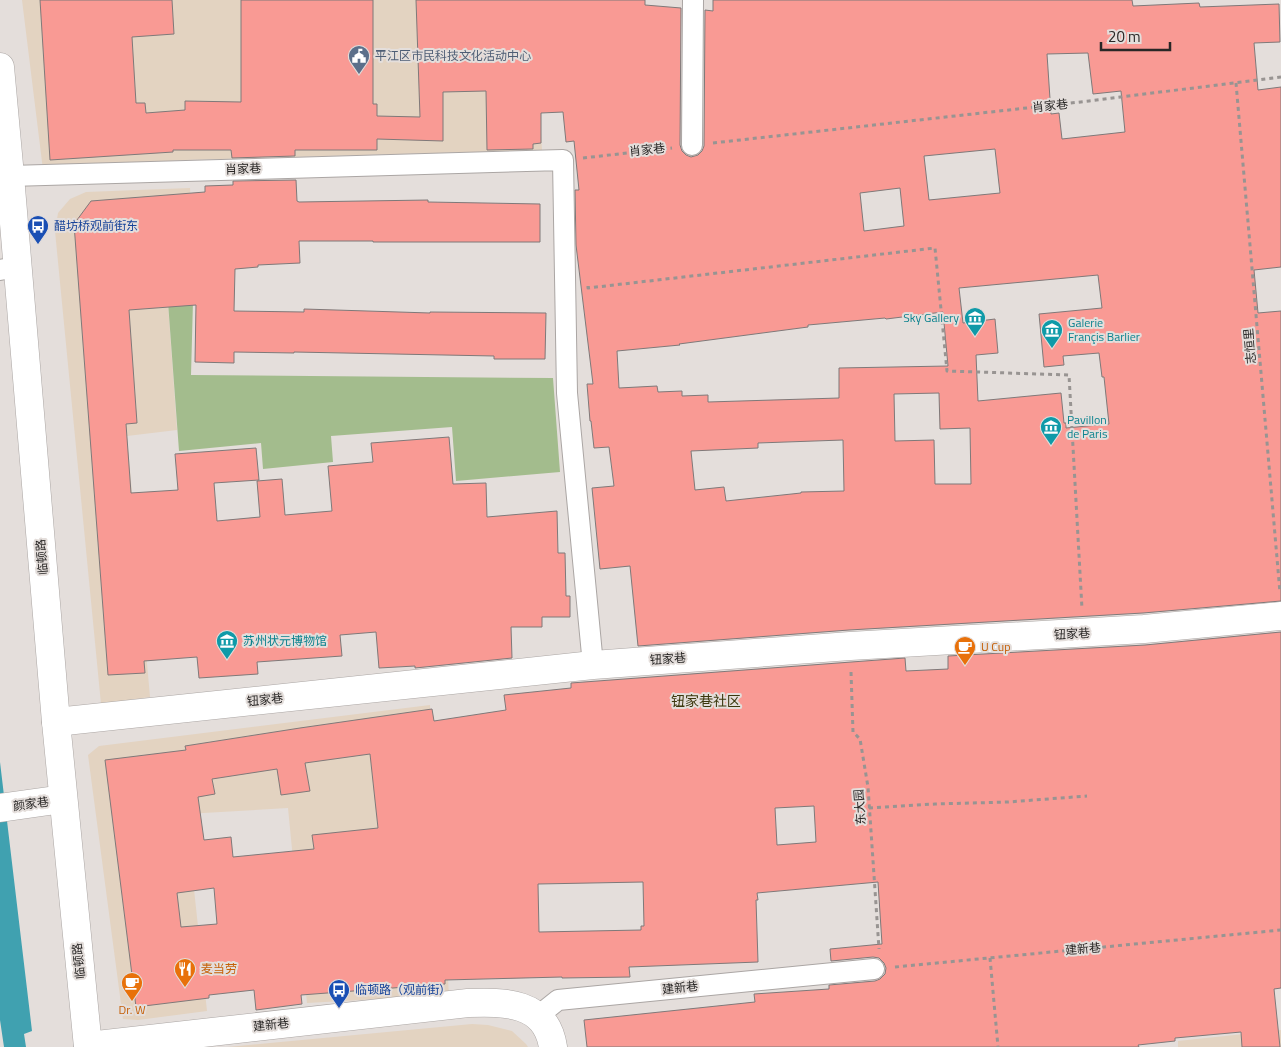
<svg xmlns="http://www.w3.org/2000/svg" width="1281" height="1047" font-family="'Titillium Web','Noto Sans SC',sans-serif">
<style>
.commercial{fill:#e3d3c1}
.green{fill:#a3bc8d}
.water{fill:#40a1b0}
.building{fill:#f99a94;stroke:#7f7979;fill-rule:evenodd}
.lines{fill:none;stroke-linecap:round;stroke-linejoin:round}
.street-casing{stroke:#aba6a4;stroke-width:22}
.secondary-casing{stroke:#aba6a4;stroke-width:29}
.path{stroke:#989492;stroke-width:3;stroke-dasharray:4 4;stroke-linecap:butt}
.street{stroke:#fff;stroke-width:20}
.secondary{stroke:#fff;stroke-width:28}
.labels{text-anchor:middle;stroke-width:4;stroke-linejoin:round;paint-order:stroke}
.service-label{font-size:12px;fill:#4e5e75;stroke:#e4dedb;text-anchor:start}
.street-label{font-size:12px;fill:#292726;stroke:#e4dedb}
.transit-label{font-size:12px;fill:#164399;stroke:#e4dedb;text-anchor:start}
.culture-label{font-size:12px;fill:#0d838f;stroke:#e4dedb;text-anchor:start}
.food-label{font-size:12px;fill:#c56008;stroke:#e4dedb;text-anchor:start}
.neighbourhood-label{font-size:14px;fill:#3b370d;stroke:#e4dedb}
</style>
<rect width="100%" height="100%" fill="#e4dedb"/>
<g class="commercial">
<polygon points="22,0 533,0 542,150 185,160 43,170"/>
<polygon points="190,188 194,276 168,303 177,430 127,436 150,697 101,704 55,231 58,213 70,199 86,192"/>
<polygon points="430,705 449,995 307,1003 288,808 186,814 207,1011 138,1020 123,1019 88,755 99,746"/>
<polygon points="472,1024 488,1025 512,1031 526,1044 528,1047 228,1047"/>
<polygon points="1281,1030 1281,1047 1178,1047 1178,1041"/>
</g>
<polygon class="green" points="193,301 191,375 553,378 560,472 456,481 452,427 331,436 333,462 263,469 261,443 179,451 168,302"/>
<polygon class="water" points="0,762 32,1031 24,1034 26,1047 4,1047 0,1020"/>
<g class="building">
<path d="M40 0H172L174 34 132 37 136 103H145L146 113 185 110V101L241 102V0H373V104H377V116L420 117 416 0H645V5L681 8 680 145 682 151 686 155 691 157 698 155 702 151 704 146 705 10 713 11V0H1132L1133 6 1199 3 1200 7 1279 4 1280 42 1254 43 1258 90 1281 87V267L1254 270 1258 313 1281 311V601L1143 613 849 630 638 646 630 566 600 569 592 488 614 486 609 447 594 448 591 421H590L587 384H593L576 245 575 190H579L574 141 566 142 563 112 541 113V143L533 144V149L487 150 486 91 443 92V141L377 139V150H295V156L232 158 231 150H173V152L50 160ZM1088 53 1093 94 1121 91 1125 132 1062 139 1059 113 1051 114 1047 54ZM995 149 1000 193 929 200 924 156ZM900 188 904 226 864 231 860 193ZM1098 275 1102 308 1039 314 1044 367 1064 365 1063 356 1099 353 1102 377H1104L1109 424 1066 428V423H1064L1061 393 978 401 976 355 998 353 995 319 963 323 959 288ZM943 312 948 366 839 368V398L708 402V395L682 396V391L658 392 657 386 619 388 617 351 680 345 679 344 808 327V325L885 318 886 319ZM939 393 940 429 970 428 971 484H935L934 440 895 441 894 394ZM843 440 844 491 801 492V493L726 501 724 487 695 490 691 451 758 448V443Z"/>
<polygon points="296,180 297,201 299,202 428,200 428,202 540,204 540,242 373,242 373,241 299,241 300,263 258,265 258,267 235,269 234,311 304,312 304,309 430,313 430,312 546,313 545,359 494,359 494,356 294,352 294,353 234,352 234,363 195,362 196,305 129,310 137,423 126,424 131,493 178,490 175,454 256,448 259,480 214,483 217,521 260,517 257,481 282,479 285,515 332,511 328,466 373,462 371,443 449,437 453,484 486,483 487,517 557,511 558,553 565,553 566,596 570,596 570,617 542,617 542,627 511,627 512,658 415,668 415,666 379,668 376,632 340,635 342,656 257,662 258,674 199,678 197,657 144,661 145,673 108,675 74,224 91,201 205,192 205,186 233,185 233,181"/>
<path d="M1281 632V988L1274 989 1280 1047H1242L1241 1032 1175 1038V1041L1138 1045 1139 1047H587L584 1020 755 1002 754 994 829 989V985L875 981 880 979 885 974 886 968 884 963 879 958 873 957 831 961 830 949 882 944 878 882 757 893 758 900H756L758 962 629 967 630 977 562 978V977L445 980V984L301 995 302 1004 256 1010 254 990 209 995V998L136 1007 105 760 186 750 185 746 300 728 432 709 434 721 506 710 504 695 571 688V683L905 658 906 671 948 669V656L1145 645ZM370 754 378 828 312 835 314 849 233 857 231 837 204 840 198 797 215 794 212 779 277 769 281 795 310 791 305 763ZM814 806 816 842 777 845 775 808ZM643 882 644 926H641V930L539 932 538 884ZM214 888 217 924 181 927 177 893Z"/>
</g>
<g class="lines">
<g class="street-casing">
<g id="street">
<polyline points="692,145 693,0"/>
<polyline points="10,176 563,160 567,393 593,665"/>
<polyline points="0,270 17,267"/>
<polyline points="538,1016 558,1000 874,969"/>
</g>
</g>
<g class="secondary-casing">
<g id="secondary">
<polyline points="0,67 10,176 56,722 88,1047"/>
<polyline points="56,722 593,665 850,646 1144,629 1281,616"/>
<polyline points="0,808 63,799"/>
<path d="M88 1046 468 1003C504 1002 546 1001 553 1047"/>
</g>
</g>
<g class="path">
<polyline points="1236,83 1280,593"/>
<polyline points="713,143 1089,101 1281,77"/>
<polyline points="583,158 672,148"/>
<polyline points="588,286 588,288 935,248 947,371 1069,375 1082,609"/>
<polyline points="851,672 853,732 860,739 868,787 879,949"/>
<polyline points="869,808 935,804 1008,802 1087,796"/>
<polyline points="990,958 998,1047"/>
<polyline points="895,967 1281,930"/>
</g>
<use href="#street" class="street"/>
<use href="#secondary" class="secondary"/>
</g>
<defs>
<g id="civic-pin" transform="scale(1.125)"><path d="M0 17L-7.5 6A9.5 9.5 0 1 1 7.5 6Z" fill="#5c6f8a" stroke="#e4dedb"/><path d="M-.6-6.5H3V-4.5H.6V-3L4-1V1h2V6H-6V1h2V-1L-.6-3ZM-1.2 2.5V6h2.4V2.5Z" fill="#fff"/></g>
<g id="bus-pin" transform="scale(1.125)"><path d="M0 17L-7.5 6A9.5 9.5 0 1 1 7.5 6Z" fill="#1a4fb4" stroke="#e4dedb"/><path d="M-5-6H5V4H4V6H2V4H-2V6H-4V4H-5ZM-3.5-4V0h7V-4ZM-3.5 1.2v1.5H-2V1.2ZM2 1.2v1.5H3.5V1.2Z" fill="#fff"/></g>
<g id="museum-pin" transform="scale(1.125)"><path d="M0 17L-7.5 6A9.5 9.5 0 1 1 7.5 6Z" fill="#0f9aa8" stroke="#e4dedb"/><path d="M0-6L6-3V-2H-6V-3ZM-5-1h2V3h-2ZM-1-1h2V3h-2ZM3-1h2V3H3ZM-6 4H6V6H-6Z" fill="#fff"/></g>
<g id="cafe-pin" transform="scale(1.125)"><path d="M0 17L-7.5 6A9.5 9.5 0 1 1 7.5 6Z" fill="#e8710a" stroke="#e4dedb"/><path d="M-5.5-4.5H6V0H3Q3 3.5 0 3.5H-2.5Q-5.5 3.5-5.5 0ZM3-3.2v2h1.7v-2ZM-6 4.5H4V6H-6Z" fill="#fff"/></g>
<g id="restaurant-pin" transform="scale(1.125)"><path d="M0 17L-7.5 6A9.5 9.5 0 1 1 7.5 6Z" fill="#e8710a" stroke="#e4dedb"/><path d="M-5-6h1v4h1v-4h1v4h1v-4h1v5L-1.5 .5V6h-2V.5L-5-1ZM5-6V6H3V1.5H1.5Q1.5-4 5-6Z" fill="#fff"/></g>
</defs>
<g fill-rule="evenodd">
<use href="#civic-pin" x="359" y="56"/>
<use href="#bus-pin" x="38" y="226"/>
<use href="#museum-pin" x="975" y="318"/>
<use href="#museum-pin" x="1052" y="330"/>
<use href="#museum-pin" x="1051" y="427"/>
<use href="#museum-pin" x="227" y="641"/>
<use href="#cafe-pin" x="965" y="647"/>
<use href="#restaurant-pin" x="185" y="969"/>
<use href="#cafe-pin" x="132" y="983"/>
<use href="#bus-pin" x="339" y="990"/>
</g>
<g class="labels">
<g class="service-label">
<text x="375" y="60">平江区市民科技文化活动中心</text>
</g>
<g class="street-label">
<text transform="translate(1050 106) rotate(-6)" y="4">肖家巷</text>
<text transform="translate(647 150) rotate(-6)" y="4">肖家巷</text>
<text transform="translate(243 169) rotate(-2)" y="4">肖家巷</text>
<text transform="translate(1250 346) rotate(-95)" y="4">志恒里</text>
<text transform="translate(42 557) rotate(-95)" y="4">临顿路</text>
<text transform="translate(1072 634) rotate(-3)" y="4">钮家巷</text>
<text transform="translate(668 659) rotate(-4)" y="4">钮家巷</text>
<text transform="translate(265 700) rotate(-6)" y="4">钮家巷</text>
<text transform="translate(31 804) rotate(-8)" y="4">颜家巷</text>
<text transform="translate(860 807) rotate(-94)" y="4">东大园</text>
<text transform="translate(1083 949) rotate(-5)" y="4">建新巷</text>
<text transform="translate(79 961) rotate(-96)" y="4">临顿路</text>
<text transform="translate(680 988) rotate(-6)" y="4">建新巷</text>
<text transform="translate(271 1025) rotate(-6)" y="4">建新巷</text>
</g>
<g class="transit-label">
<text x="54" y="230">醋坊桥观前街东</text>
<text x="355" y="994">临顿路（观前街）</text>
</g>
<g class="culture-label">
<text x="959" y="322" text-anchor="end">Sky Gallery</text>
<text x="1068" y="327">Galerie<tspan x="1068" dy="14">Françis Barlier</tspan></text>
<text x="1067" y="424">Pavillon<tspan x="1067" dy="14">de Paris</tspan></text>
<text x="243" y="645">苏州状元博物馆</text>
</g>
<g class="food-label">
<text x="981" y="651">U Cup</text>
<text x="201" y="973">麦当劳</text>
<text x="132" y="1014" text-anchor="middle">Dr. W</text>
</g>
<g class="neighbourhood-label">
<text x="706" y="706">钮家巷社区</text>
</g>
</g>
<path d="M1101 42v8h69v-8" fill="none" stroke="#292726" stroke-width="2.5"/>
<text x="1108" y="42" font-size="15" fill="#292726" stroke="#e4dedb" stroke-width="4" paint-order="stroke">20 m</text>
</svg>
